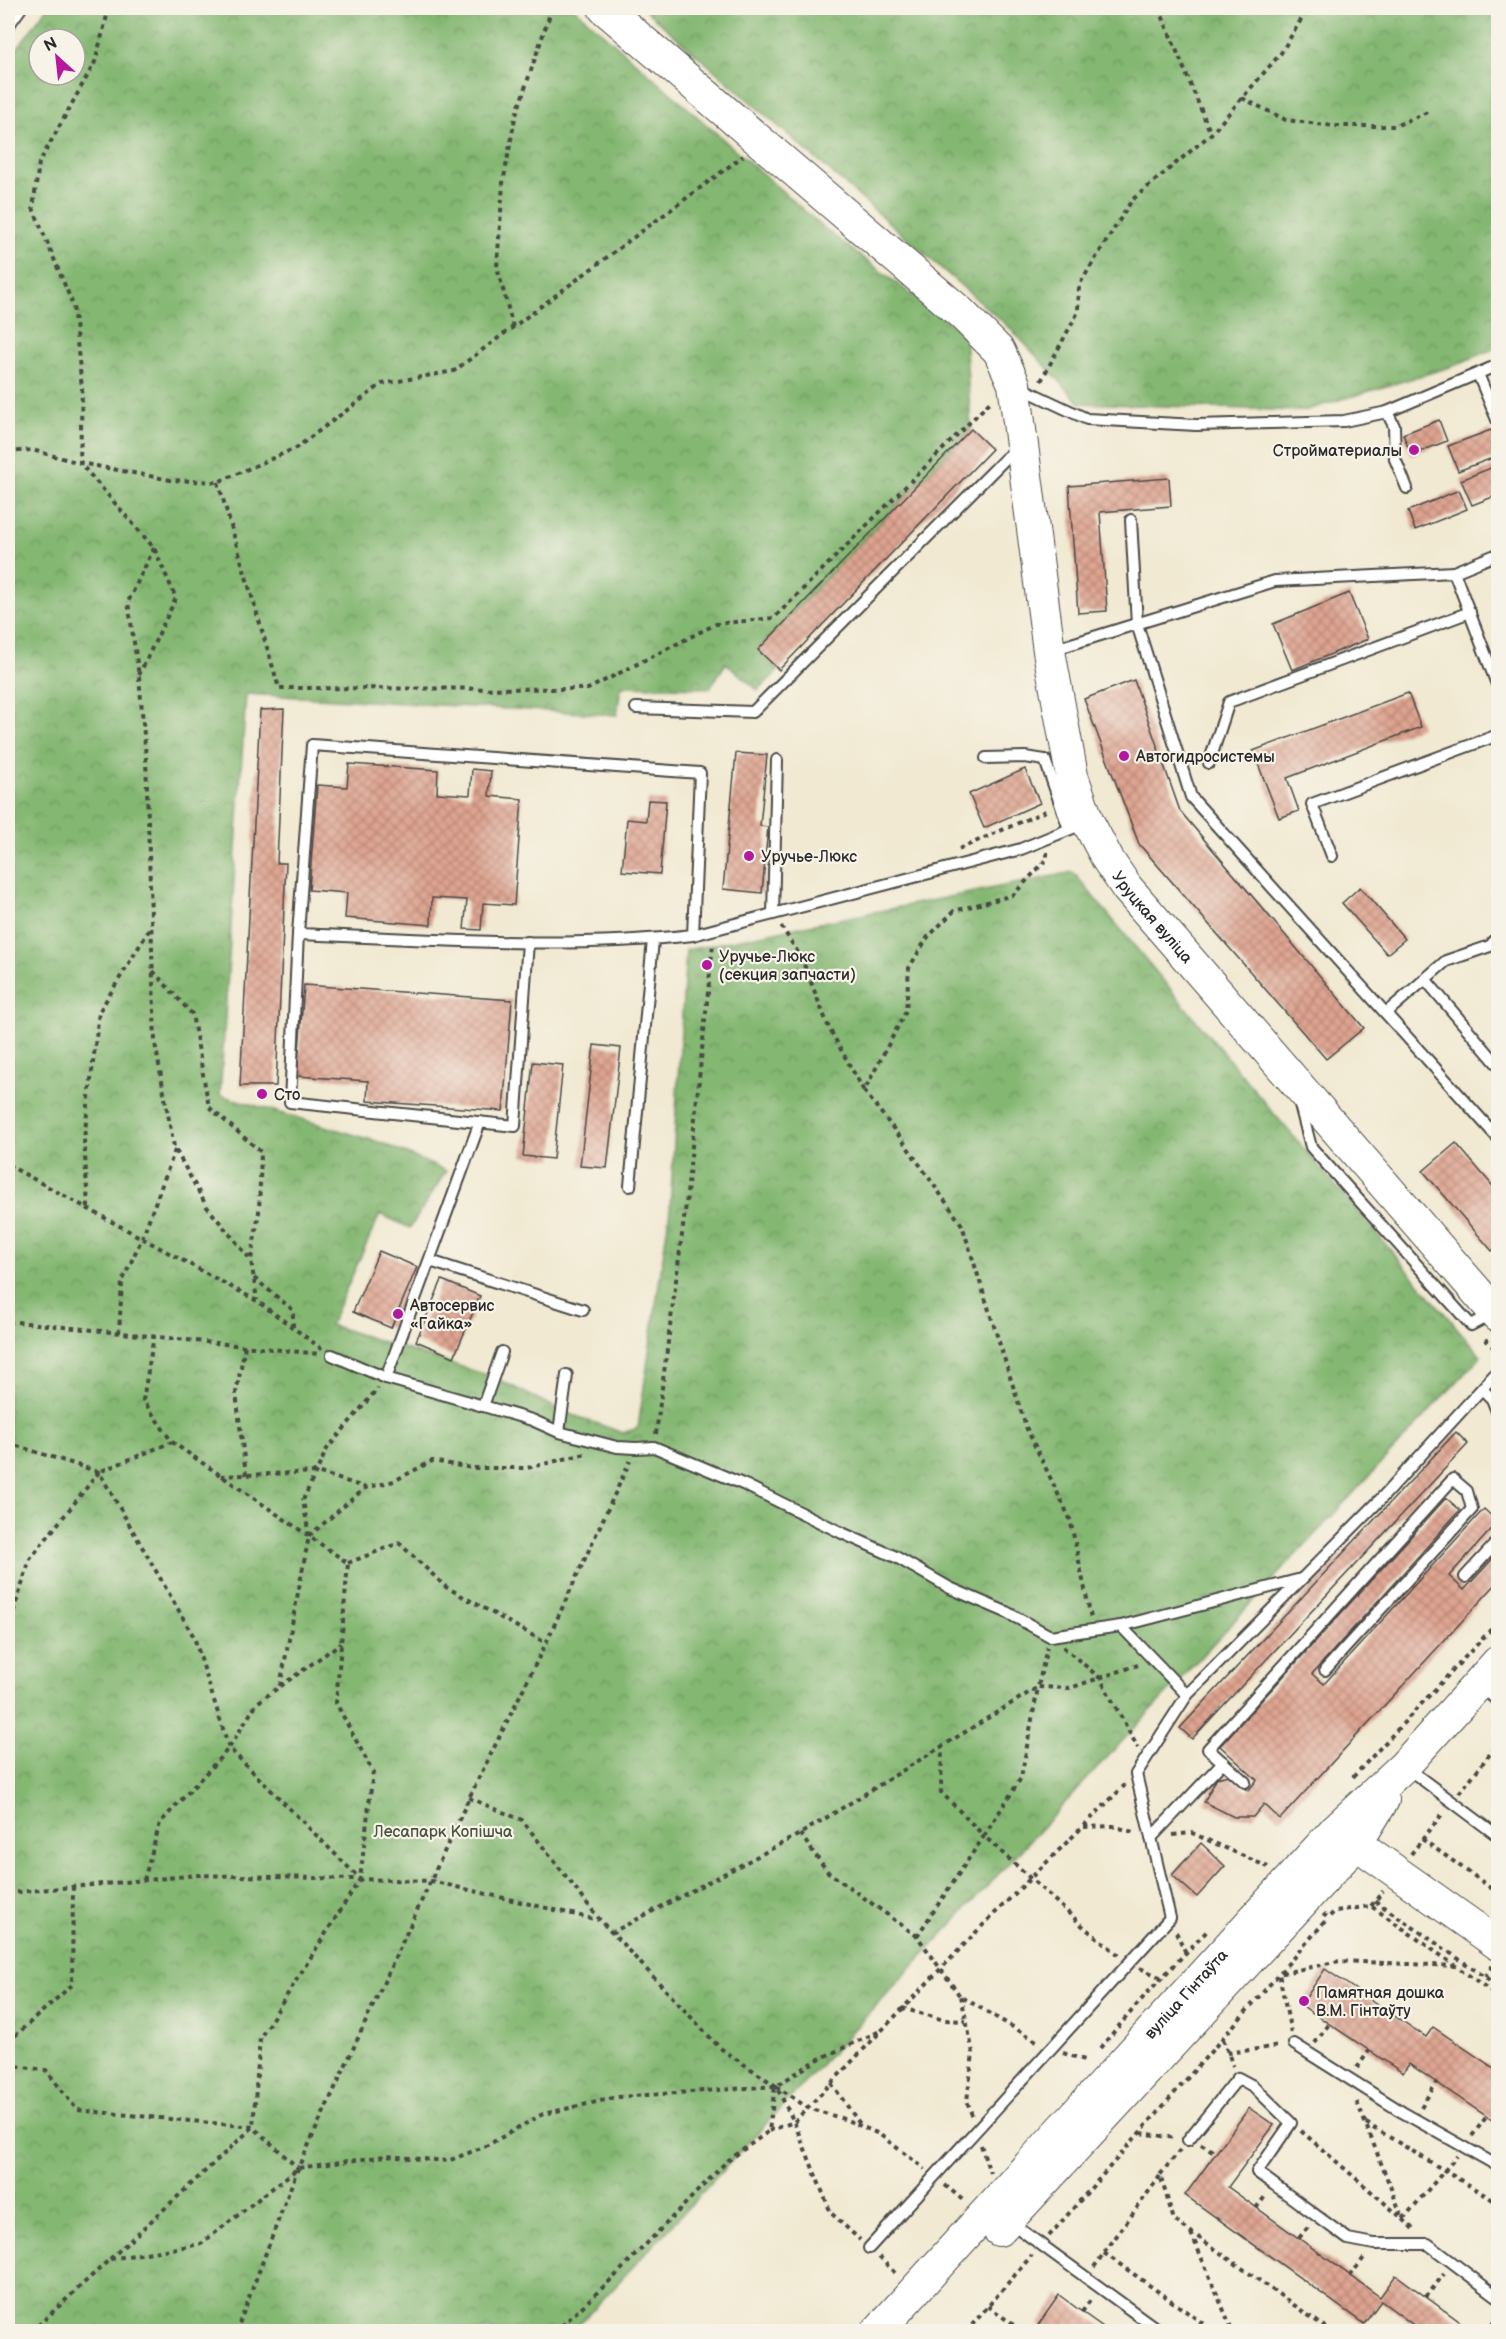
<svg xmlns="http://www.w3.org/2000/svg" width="1506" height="2339" font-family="'Balsamiq Sans',sans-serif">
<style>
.forest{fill:url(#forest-crowns);stroke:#58714e;stroke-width:1.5;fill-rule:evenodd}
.building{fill:url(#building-cross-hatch)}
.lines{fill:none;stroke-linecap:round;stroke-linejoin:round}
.lane-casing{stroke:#494844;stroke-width:14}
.secondary-casing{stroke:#494844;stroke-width:34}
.path{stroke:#494844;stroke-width:4;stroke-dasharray:4.5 4.5;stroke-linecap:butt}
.lane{stroke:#fff;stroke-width:10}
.secondary{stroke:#fff;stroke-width:32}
.poi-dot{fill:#b5179e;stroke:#f7f3e8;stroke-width:2}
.labels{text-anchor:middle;stroke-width:4.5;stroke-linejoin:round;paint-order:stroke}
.poi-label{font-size:16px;fill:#2b2b2b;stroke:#f7f3e8;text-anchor:start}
.street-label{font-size:16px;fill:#2b2b2b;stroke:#f7f3e8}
.park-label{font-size:16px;fill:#4a5642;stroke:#f7f3e8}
</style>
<defs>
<pattern id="forest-crowns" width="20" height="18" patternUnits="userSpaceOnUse" patternTransform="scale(1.5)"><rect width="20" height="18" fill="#84b772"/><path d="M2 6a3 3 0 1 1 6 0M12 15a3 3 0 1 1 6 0" fill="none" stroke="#6c955e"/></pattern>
<pattern id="building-cross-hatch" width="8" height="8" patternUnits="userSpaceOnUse" patternTransform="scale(1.5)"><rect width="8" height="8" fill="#dfa491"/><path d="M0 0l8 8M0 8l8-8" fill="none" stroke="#b58677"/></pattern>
</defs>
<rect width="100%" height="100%" fill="#f7f3e8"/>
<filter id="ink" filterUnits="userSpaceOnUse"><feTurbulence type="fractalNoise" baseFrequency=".0167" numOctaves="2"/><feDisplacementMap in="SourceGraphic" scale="12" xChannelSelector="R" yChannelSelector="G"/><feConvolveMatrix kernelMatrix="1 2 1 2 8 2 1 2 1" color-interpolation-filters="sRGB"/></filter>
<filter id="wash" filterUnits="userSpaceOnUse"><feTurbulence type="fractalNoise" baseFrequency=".008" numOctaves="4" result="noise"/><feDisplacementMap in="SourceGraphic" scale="24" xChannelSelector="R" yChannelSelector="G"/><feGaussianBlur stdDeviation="1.35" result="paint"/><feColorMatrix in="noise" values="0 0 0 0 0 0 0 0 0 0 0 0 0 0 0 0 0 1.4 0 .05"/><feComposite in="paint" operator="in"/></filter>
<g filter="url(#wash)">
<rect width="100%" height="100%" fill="#f1e9d2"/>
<g class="forest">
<path d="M47 8H574L825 229 965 335 971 429 758 649 779 670 758 690 726 663 710 688 621 686 617 715 246 694 220 1095 382 1143 446 1171 410 1228 380 1214 330 1325 493 1377 562 1411 623 1433 638 1428 670 1209 686 950 1073 872 1270 1109 1481 1356 573 2331 8 2332V61ZM39 39H75V75H39Z"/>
<polygon points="643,8 1498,8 1498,347 1450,367 1303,411 1080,403 1012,330"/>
</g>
<g id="blocks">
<g class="building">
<polygon points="1439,420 1447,441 1411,455 1403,434"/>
<polygon points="971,429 992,449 779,670 758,650"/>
<polygon points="1491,430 1498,448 1498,456 1458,471 1448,446"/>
<polygon points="1498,465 1498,495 1472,505 1461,480"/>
<polygon points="1169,478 1171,506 1100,512 1107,611 1078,613 1069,486"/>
<polygon points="1459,490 1467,509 1415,530 1408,511"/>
<polygon points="1349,593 1368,639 1292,670 1273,624"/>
<polygon points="1134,680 1180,811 1364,1028 1326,1059 1139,844 1084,699"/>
<polygon points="1408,693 1421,727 1287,778 1299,811 1279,818 1253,751"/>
<polygon points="284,709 277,863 286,863 276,1086 240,1086 260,710"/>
<polygon points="736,753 767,755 760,826 768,827 762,893 723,889"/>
<polygon points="349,764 438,770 437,793 470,795 472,769 491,771 489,796 522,799 514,905 483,903 481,930 464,929 467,900 432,898 431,925 345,918 347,893 309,890 317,785 347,787"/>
<polygon points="1025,769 1040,803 984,828 969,794"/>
<polygon points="648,800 666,801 660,874 622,871 627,819 646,821"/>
<polygon points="1360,887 1405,939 1387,954 1342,903"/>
<polygon points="304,985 512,1000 503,1111 367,1101 368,1081 297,1076"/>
<polygon points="594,1045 621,1048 607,1168 580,1166"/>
<polygon points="533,1062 563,1065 553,1159 523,1156"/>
<polygon points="1456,1143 1498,1192 1498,1245 1492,1251 1423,1171"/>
<polygon points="379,1251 417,1267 391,1328 353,1312"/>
<polygon points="442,1280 480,1296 454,1357 416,1341"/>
<polygon points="1456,1432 1468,1444 1192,1739 1180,1728"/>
<polygon points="1446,1498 1460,1510 1312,1674 1324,1684 1484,1509 1498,1522 1449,1576 1464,1590 1498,1553 1498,1582 1280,1819 1264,1804 1253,1817 1234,1817 1204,1802 1217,1778 1228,1775 1248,1791 1257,1780 1220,1746"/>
<polygon points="1201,1843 1225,1866 1197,1897 1172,1875"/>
<polygon points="1325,1969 1426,2037 1433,2027 1498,2071 1498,2124 1409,2064 1403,2073 1301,2005"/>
<polygon points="1249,2108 1274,2125 1228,2187 1380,2297 1396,2275 1474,2332 1423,2332 1381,2301 1364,2324 1185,2195"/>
<polygon points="1059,2295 1082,2312 1110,2332 1048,2332 1038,2325"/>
</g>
</g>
</g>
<g filter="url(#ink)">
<use href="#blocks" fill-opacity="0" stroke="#494844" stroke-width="1.5"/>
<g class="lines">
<g class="lane-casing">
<g id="lane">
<polyline points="8,26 21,8"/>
<polyline points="1478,374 1498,422"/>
<polyline points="1019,387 1087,419 1196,425 1344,421 1387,412 1498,365"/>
<polyline points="1387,412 1394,426 1395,459 1407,488"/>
<polyline points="1131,520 1137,624 1191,797 1498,1138"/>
<polyline points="1454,572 1498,554"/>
<polyline points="1052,650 1275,581 1454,572 1498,687"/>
<polyline points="636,708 753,712 1006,458 1019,448"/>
<polyline points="986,758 1025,757 1045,760 1069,829"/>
<polyline points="1209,763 1229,702 1470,612"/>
<polyline points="1332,856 1312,804 1498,735"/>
<polyline points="773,914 777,760"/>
<polyline points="298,934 290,1102 515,1126 528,942"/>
<path d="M693 935 700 773 312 745 298 934C429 939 562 950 693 935L1021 849 1085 823"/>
<polyline points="1425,979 1498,1065"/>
<polyline points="1386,1013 1446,961 1490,946 1498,937"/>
<polyline points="1299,1101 1311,1147 1471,1325 1492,1314"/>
<polyline points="630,1186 653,940"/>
<polyline points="430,1261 583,1310"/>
<polyline points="332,1355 386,1378 532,1420 559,1432 617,1447 636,1448 654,1447 745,1485 842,1533 896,1557 950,1588 1006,1612 1050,1636 1121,1626 1301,1579"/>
<polyline points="386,1378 480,1122"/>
<polyline points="1482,1389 1492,1399 1498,1414"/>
<polyline points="483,1406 502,1352"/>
<polyline points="559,1432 567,1375"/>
<polyline points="1465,1577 1498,1541"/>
<polyline points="1121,1626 1187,1695"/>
<polyline points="1480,1686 1498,1701"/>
<polyline points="1407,1768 1498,1836"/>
<polyline points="1245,1782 1208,1749 1453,1479 1467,1491 1472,1509 1325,1670"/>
<polyline points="1151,1838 1223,1762"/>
<polyline points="1294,2044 1402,2112 1498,2166"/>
<polyline points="1188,2140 1238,2078 1253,2086 1291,2123 1257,2172 1348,2239 1374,2244 1428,2244 1498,2297"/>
<polyline points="1010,2222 1161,2332"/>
<polyline points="869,2248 1170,1918 1136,1774 1187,1695 1378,1502 1498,1371"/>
</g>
</g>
<g class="secondary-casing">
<g id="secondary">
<path id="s1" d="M604 8 961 313 999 351 1014 384 1049 651 1072 776 1088 822 1108 860 1127 888 1498 1316"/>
<polyline points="1340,1832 1498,1944"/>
<polyline points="999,2230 1356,1844 1383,1800"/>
<path id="s2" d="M877 2332 1336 1829 1404 1766 1498 1662"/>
</g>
</g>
<g class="path">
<polyline points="109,8 95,62 39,163 33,208 73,305 82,388 80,463 154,548 176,598 139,675"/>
<polyline points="1159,8 1211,134"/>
<polyline points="1242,98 1286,120 1334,126 1395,126 1430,111"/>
<polyline points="513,327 497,267 503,183 515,118 552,8"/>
<polyline points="1041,381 1078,312 1079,285 1132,200 1211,134 1281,53 1308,8"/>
<polyline points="8,452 32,450 80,463 171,480 218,482 296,448 382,384 454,371 743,156"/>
<polyline points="218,482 279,688 588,689 716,624 774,618 992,400"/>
<polyline points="154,548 128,602 139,676 146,758 155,1043 174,1147 207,1207 251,1260"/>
<polyline points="959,849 1048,810"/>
<polyline points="1047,852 1047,859 1013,895 954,911 927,938 909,968 906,1011 864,1091 903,1141 962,1225 1026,1427 1070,1519 1091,1618"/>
<polyline points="781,926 801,957 829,1028 864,1091"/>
<polyline points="153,971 192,1014 209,1107 261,1152 259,1212 251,1260 257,1300"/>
<polyline points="8,1165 257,1301 322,1349"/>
<polyline points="88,1207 84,1139 99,1012 151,927"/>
<polyline points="254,1278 293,1310 293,1327"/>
<polyline points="8,1321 319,1354"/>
<polyline points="119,1333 122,1282 142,1238 175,1150"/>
<polyline points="1485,1339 1498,1352"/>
<polyline points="245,1346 236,1393 246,1475"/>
<polyline points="656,1434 686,1204 713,944"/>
<polyline points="8,1443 99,1472 172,1442"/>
<polyline points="221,1476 317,1472 364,1487"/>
<polyline points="309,1536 365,1488 394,1481 432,1461 472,1468 527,1468 585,1454"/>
<polyline points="348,1563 399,1543 446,1587 546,1643"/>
<polyline points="8,1629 30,1559 99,1472 194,1637 229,1748 360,1879"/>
<polyline points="1063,1647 1100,1678 1138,1748"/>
<polyline points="280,1686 309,1536 303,1500 327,1449 378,1388"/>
<polyline points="1353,1777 1498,1622"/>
<polyline points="1459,1793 1498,1744"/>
<polyline points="469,1798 522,1820 600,1920 720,2048 776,2086 794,2122 831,2213 860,2240"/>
<polyline points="1084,1827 1113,1826 1136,1833"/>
<polyline points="800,1834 828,1872 917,1936 960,1996 1040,2043"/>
<polyline points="1173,1835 1192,1833 1268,1867"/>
<polyline points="1422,1839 1498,1893"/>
<polyline points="1411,1854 1443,1813"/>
<polyline points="144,1880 160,1823 229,1748 257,1703 341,1643"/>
<polyline points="8,1893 198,1875 431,1881 598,1920"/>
<polyline points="1375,1901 1498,1986"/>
<polyline points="1371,1906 1383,1891"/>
<polyline points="1323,1914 1328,1918 1335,1911 1371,1906 1498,1996"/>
<polyline points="1176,1932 1186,1953"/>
<polyline points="611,1933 800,1834 1038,1687 1047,1647"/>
<polyline points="917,1936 984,1836 941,1792 942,1747"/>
<polyline points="1119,1955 1085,1928 984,1836 1021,1778 1038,1687 1070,1688 1138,1665"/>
<polyline points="1140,1968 1162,1978"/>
<polyline points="1485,1977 1493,1965"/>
<polyline points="961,1996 973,2053 967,2101 972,2115"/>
<polyline points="902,2008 944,2020 966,2021"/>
<polyline points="1291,2033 1279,1974 1339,1961 1456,1966"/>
<polyline points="1223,2039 1233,2066"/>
<polyline points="8,2042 72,1985 73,1887"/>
<polyline points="1315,2043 1329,2024"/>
<polyline points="1100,2048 1148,1992 1208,1930"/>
<polyline points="1063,2053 1088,2061"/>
<polyline points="1227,2053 1280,2046"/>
<polyline points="8,2065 46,2070 77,2110 253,2127 298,2168"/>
<polyline points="1357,2068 1369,2051"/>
<polyline points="831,2083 860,2124"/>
<polyline points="776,2086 808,2108 847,2120 879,2134 925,2169"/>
<polyline points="1357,2102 1403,2219 1415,2231"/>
<polyline points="1421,2107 1437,2082"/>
<polyline points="1366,2123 1498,2203"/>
<polyline points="769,2131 794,2122 979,1929 1125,1785"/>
<polyline points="1301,2131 1403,2219 1457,2156"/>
<polyline points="1141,2133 1175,2138"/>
<polyline points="1472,2136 1487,2116"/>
<polyline points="1201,2144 1216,2153"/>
<polyline points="981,2145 990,2173"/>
<polyline points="1180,2150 1160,2175 1174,2220 1332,2332"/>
<polyline points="945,2185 965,2202"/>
<polyline points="1256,2208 1267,2194"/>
<polyline points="1191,2233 1233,2332"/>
<polyline points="1049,2236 1328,1918"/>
<polyline points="1299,2238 1310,2225"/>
<polyline points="1104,2253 1215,2332"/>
<polyline points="879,2257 897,2275"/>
<polyline points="110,2259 253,2127 260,2038 360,1879 373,1772 336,1703 348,1563 172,1442 143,1400 154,1336"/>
<polyline points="1094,2267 1160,2176"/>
<polyline points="1350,2276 1366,2255"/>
<polyline points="1426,2297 1444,2274"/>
<polyline points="988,2306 1023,2332"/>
<polyline points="1082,2312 1092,2298"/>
<polyline points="31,2332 110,2259 201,2244 298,2168 385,2156 448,2161 486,2146 543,2114 618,2097 776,2086 817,2060 880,2031"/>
<polyline points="236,2332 298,2168 469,1798 546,1643 630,1461"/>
<polyline points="555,2332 615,2276 726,2162 769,2131 775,2086"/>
<polyline points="966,2332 1032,2255"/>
<polyline points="1487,2332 1498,2316"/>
</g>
<use href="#lane" class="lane"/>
<use href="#secondary" class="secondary"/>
</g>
</g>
<g class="poi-dot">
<circle cx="1414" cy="450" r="6"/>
<circle cx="1124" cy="756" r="6"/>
<circle cx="749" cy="856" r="6"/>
<circle cx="707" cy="965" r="6"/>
<circle cx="262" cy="1094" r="6"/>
<circle cx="398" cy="1314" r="6"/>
<circle cx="1304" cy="2001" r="6"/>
</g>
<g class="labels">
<g class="poi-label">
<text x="1402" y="456" text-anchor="end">Стройматериалы</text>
<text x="1136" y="762">Автогидросистемы</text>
<text x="761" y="862">Уручье-Люкс</text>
<text x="719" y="962">Уручье-Люкс<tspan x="719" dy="18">(секция запчасти)</tspan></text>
<text x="274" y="1100">Сто</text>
<text x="410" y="1311">Автосервис<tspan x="410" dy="18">«Гайка»</tspan></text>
<text x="1316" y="1998">Памятная дошка<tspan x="1316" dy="18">В.М. Гінтаўту</tspan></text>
</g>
<g class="street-label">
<text dy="6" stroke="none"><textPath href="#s1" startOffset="1120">Уруцкая вуліца</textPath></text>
<text dy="6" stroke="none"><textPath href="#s2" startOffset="458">вуліца Гінтаўта</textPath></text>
</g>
<g class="park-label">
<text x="443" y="1837">Лесапарк Копішча</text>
</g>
</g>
<rect width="1506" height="2339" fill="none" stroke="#f7f3e8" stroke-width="30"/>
<g transform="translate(57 57) rotate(333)"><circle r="28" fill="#f7f3e8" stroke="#a5a39c" stroke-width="1.5"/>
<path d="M0-4.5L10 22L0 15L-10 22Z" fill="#b5179e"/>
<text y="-9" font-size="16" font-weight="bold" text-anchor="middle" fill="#2b2b2b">N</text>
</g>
</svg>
